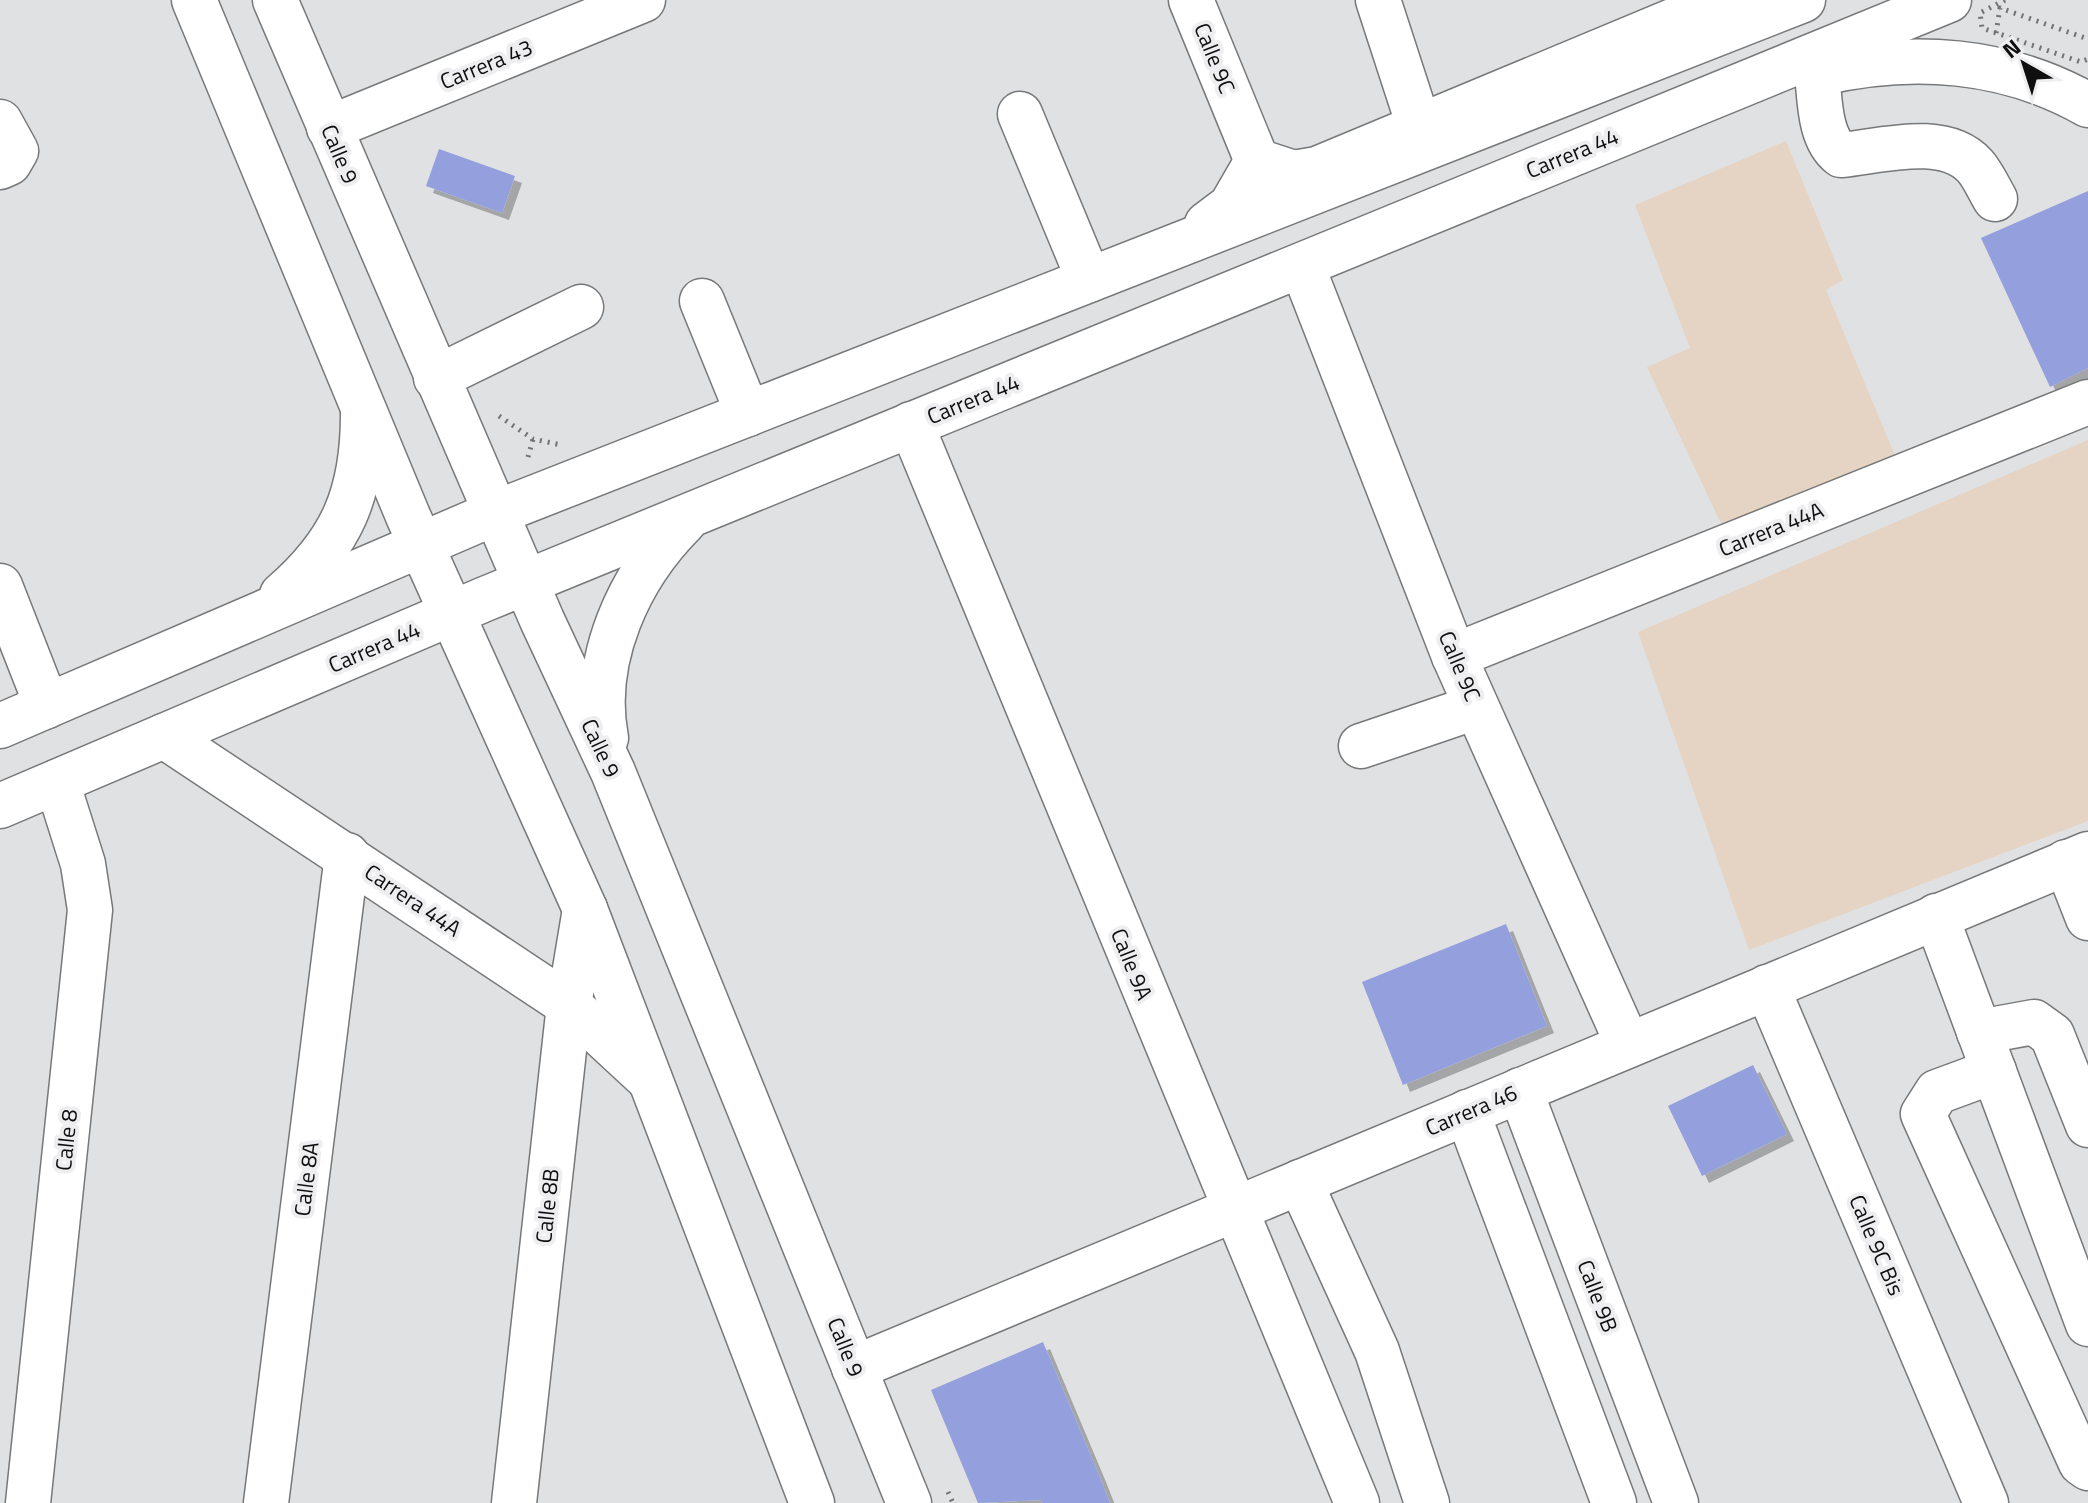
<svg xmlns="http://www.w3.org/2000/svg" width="2088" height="1503" font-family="'Titillium Web',sans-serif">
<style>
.medical{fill:#e5d4c3}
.building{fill:#949fde;filter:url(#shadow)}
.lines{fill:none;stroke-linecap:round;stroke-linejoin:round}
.minor-casing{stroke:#777879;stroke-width:47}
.major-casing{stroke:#777879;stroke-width:47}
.path{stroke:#727374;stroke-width:5;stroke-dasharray:2 6;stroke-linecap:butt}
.minor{stroke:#fff;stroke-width:44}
.major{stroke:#fff;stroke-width:44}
.path-bridge{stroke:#727374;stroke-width:5;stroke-dasharray:2 6;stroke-linecap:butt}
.labels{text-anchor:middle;stroke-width:8;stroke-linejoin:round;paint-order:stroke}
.street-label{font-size:22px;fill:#0f0f10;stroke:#eeeef0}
</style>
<defs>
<filter id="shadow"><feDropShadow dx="7" dy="7" stdDeviation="0" flood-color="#0004"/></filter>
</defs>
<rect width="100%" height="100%" fill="#e0e1e2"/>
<g class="medical">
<polygon points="1786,141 1843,280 1826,290 1896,458 1725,532 1647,367 1690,348 1635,205"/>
<polygon points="2088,440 2088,821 1749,950 1638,632"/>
</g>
<g class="building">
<polygon points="439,149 515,176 502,213 426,186"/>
<polygon points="2088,191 2088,368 2050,387 1981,238"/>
<polygon points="1506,924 1547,1026 1403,1085 1362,982"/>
<polygon points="1753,1065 1787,1134 1702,1176 1668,1106"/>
<polygon points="1043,1342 1099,1475 1110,1503 1042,1503 1041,1500 978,1503 931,1390"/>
</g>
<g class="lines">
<g class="minor-casing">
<g id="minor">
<polyline points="1191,0 1257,161 1294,173 1317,169 1723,0"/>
<polyline points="1378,0 1419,126"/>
<path d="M1817 74C1820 100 1819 138 1841 155 1882 151 1944 132 1975 166 1983 175 1989 189 1995 199"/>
<polyline points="1020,114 1089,280"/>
<polyline points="0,122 16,151 9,163 0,167"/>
<polyline points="329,128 643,0"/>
<polyline points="1308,281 1454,656 1628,1045"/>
<polyline points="702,301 748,414"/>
<polyline points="436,378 581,307"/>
<polyline points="911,424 1357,1503"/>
<polyline points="0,586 47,706"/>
<polyline points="1454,656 2088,402"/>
<polyline points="164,736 569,1005 650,1080"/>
<polyline points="1361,746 1476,707"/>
<polyline points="2066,862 2088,918"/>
<polyline points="1936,916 2088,1324"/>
<polyline points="1767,987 1986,1503"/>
<polyline points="1979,1032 2034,1022 2052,1035 2088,1125"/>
<polyline points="1994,1071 1937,1092 1923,1114 2081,1463 2088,1468"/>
<polyline points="1520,1090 1676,1503"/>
<polyline points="1467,1112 1614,1503"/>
<polyline points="1300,1182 1377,1351 1427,1503"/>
<polyline points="854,1368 2088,854"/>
<polyline points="28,1503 90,910 83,864 57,782"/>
<polyline points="266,1503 347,855"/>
<polyline points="514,1503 569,1005 585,909"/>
</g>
</g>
<g class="major-casing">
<g id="major">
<polyline points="194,0 408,516 585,909 812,1503"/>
<polyline points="275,0 542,620 613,772 909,1503"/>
<path d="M1821 73C1912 52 2005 58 2088 105"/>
<polyline points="1207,224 1231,206 1257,161"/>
<path d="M282 595C342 543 363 494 363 414"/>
<polyline points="0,726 495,513 1803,0"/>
<path d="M606 738C591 659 629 577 684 522"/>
<polyline points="0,806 485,599 1949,0"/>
</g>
</g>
<g class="path">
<polyline points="1996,33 2000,8 2088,39"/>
<polyline points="499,416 533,439 561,445"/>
<polyline points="528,457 533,439"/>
<polyline points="948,1492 953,1503"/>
</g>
<use href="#minor" class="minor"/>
<use href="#major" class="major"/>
<polyline class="path-bridge" points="2005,0 1980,13 1982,28 2081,62 2088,59"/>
</g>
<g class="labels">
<g class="street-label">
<text transform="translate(1215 58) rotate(68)" y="8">Calle 9C</text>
<text transform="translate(486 64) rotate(-22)" y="8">Carrera 43</text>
<text transform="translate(1572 153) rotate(-22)" y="8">Carrera 44</text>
<text transform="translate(340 154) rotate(67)" y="8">Calle 9</text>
<text transform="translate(973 399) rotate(-22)" y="8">Carrera 44</text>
<text transform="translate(1771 529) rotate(-22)" y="8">Carrera 44A</text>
<text transform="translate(374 647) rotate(-23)" y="8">Carrera 44</text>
<text transform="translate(1460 666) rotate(67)" y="8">Calle 9C</text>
<text transform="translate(601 748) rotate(65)" y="8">Calle 9</text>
<text transform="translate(413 900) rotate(34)" y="8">Carrera 44A</text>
<text transform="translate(1132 964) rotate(68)" y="8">Calle 9A</text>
<text transform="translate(1471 1110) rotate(-23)" y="8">Carrera 46</text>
<text transform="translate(66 1140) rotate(-84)" y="8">Calle 8</text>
<text transform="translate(306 1179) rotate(-83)" y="8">Calle 8A</text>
<text transform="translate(547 1206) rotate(-84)" y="8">Calle 8B</text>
<text transform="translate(1877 1245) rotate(67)" y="8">Calle 9C Bis</text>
<text transform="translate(1598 1296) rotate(69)" y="8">Calle 9B</text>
<text transform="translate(846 1347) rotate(68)" y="8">Calle 9</text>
</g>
</g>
<g transform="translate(2024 64) rotate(321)" stroke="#eeeef0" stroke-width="6" paint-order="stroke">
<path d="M0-6L14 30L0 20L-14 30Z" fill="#0f0f10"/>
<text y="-12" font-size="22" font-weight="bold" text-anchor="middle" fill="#0f0f10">N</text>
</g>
</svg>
